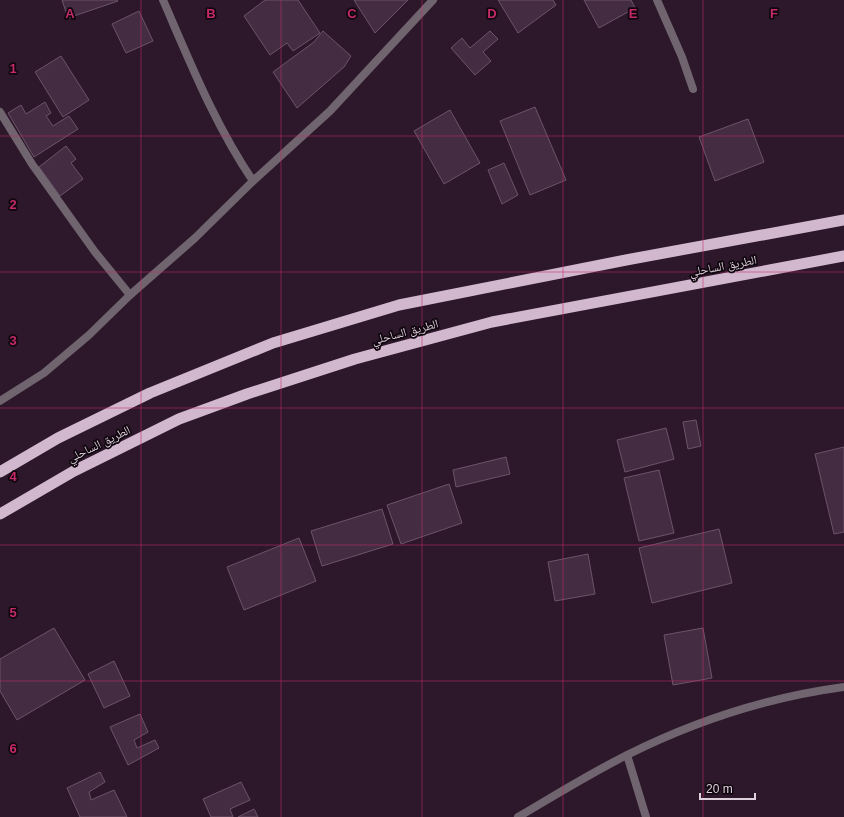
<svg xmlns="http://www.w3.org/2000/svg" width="844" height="817" font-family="Arial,'Noto Naskh Arabic',sans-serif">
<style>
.building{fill:#442d42;stroke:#6c536a}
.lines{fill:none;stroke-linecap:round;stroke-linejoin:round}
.minor{stroke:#70656f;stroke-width:8}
.trunk{stroke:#d2b8cf;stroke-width:11}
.grid{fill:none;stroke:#c52a68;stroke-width:1;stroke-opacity:0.55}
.labels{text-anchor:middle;stroke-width:3.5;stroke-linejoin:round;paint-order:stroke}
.street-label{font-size:12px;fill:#dfd0dd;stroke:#10070f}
.grid-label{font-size:13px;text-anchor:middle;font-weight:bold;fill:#c52a68;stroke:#10070f;stroke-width:3.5;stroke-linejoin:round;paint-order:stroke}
</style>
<rect width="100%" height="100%" fill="#2d182b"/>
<g class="building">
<polygon points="62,0 117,0 118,1 68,18"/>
<polygon points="265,0 298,0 320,33 293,51 287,43 270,55 244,16"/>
<polygon points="354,0 408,0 375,33"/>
<polygon points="498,0 553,0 556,5 518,33"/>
<polygon points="584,0 631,0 635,8 599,28"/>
<polygon points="139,11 153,41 126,53 112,24"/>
<polygon points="323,31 351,56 344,67 297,108 273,72 314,42"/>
<polygon points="490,31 498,39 483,52 491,61 475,75 451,48 462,38 470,48"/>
<polygon points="61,56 89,100 63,117 35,72"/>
<polygon points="45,102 51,113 46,116 53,126 69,116 78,129 34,157 8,113 21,105 26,114"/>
<polygon points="535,107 566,180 530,195 500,121"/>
<polygon points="450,110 480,163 444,184 414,131"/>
<polygon points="748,119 764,162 715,181 699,137"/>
<polygon points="66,146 76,159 71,163 83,179 60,196 39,167"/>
<polygon points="504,163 518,195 502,204 488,170"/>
<polygon points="696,420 701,446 688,449 683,422"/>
<polygon points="666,428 674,459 625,472 617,440"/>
<polygon points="844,447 844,532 834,534 815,454"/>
<polygon points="506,457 510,474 456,487 453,470"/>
<polygon points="659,470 674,533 639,541 624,478"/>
<polygon points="449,484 462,523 401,544 387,505"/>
<polygon points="382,509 393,544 322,566 311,531"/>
<polygon points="719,529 732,583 652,603 639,548"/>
<polygon points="299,538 316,581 244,610 227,567"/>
<polygon points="588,554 595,594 555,601 548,562"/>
<polygon points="54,628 85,680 17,720 0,691 0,659"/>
<polygon points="703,628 712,678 673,685 664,635"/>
<polygon points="114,661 130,696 104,708 88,674"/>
<polygon points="140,714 148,732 134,740 137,748 155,740 159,748 128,765 110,727"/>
<polygon points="100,772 105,782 89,792 91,800 114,790 127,817 80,817 67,788"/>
<polygon points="241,782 250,800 230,809 233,817 211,817 203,799"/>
<polygon points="254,809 258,817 238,817"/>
</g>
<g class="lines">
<g class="minor">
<path d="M163 0C190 62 215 125 253 181"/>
<polyline points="657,0 682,57 693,89"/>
<polyline points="0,112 32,164 95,252 130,295"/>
<polyline points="0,401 44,373 89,335 130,295 195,238 253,181 330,111 433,0"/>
<polyline points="627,755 646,817"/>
<path d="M518 817C554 796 589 774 627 755 695 721 769 697 844 687"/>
</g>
<g class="trunk">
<polyline points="0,472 58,438 150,393 273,343 399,305 626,260 844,220"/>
<polyline points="0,514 74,471 179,419 247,394 355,359 492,322 844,256"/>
</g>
</g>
<path class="grid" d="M141 0V817M281 0V817M422 0V817M563 0V817M703 0V817M0 136H844M0 272H844M0 408H844M0 545H844M0 681H844"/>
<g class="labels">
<g class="street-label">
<text transform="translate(723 266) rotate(-11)" y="4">الطريق الساحلي</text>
<text transform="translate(405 332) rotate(-15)" y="4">الطريق الساحلي</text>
<text transform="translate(99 444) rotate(-26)" y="4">الطريق الساحلي</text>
</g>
</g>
<g class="grid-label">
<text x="70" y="18">A</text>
<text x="211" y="18">B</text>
<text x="352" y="18">C</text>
<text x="492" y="18">D</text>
<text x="633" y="18">E</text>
<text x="774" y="18">F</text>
<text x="13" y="73">1</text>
<text x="13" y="209">2</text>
<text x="13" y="345">3</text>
<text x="13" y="481">4</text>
<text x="13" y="617">5</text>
<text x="13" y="753">6</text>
</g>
<path d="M700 793v6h55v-6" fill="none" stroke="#dfd0dd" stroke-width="2"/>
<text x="706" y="793" font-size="12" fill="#dfd0dd" stroke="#10070f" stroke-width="3" paint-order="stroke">20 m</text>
</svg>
